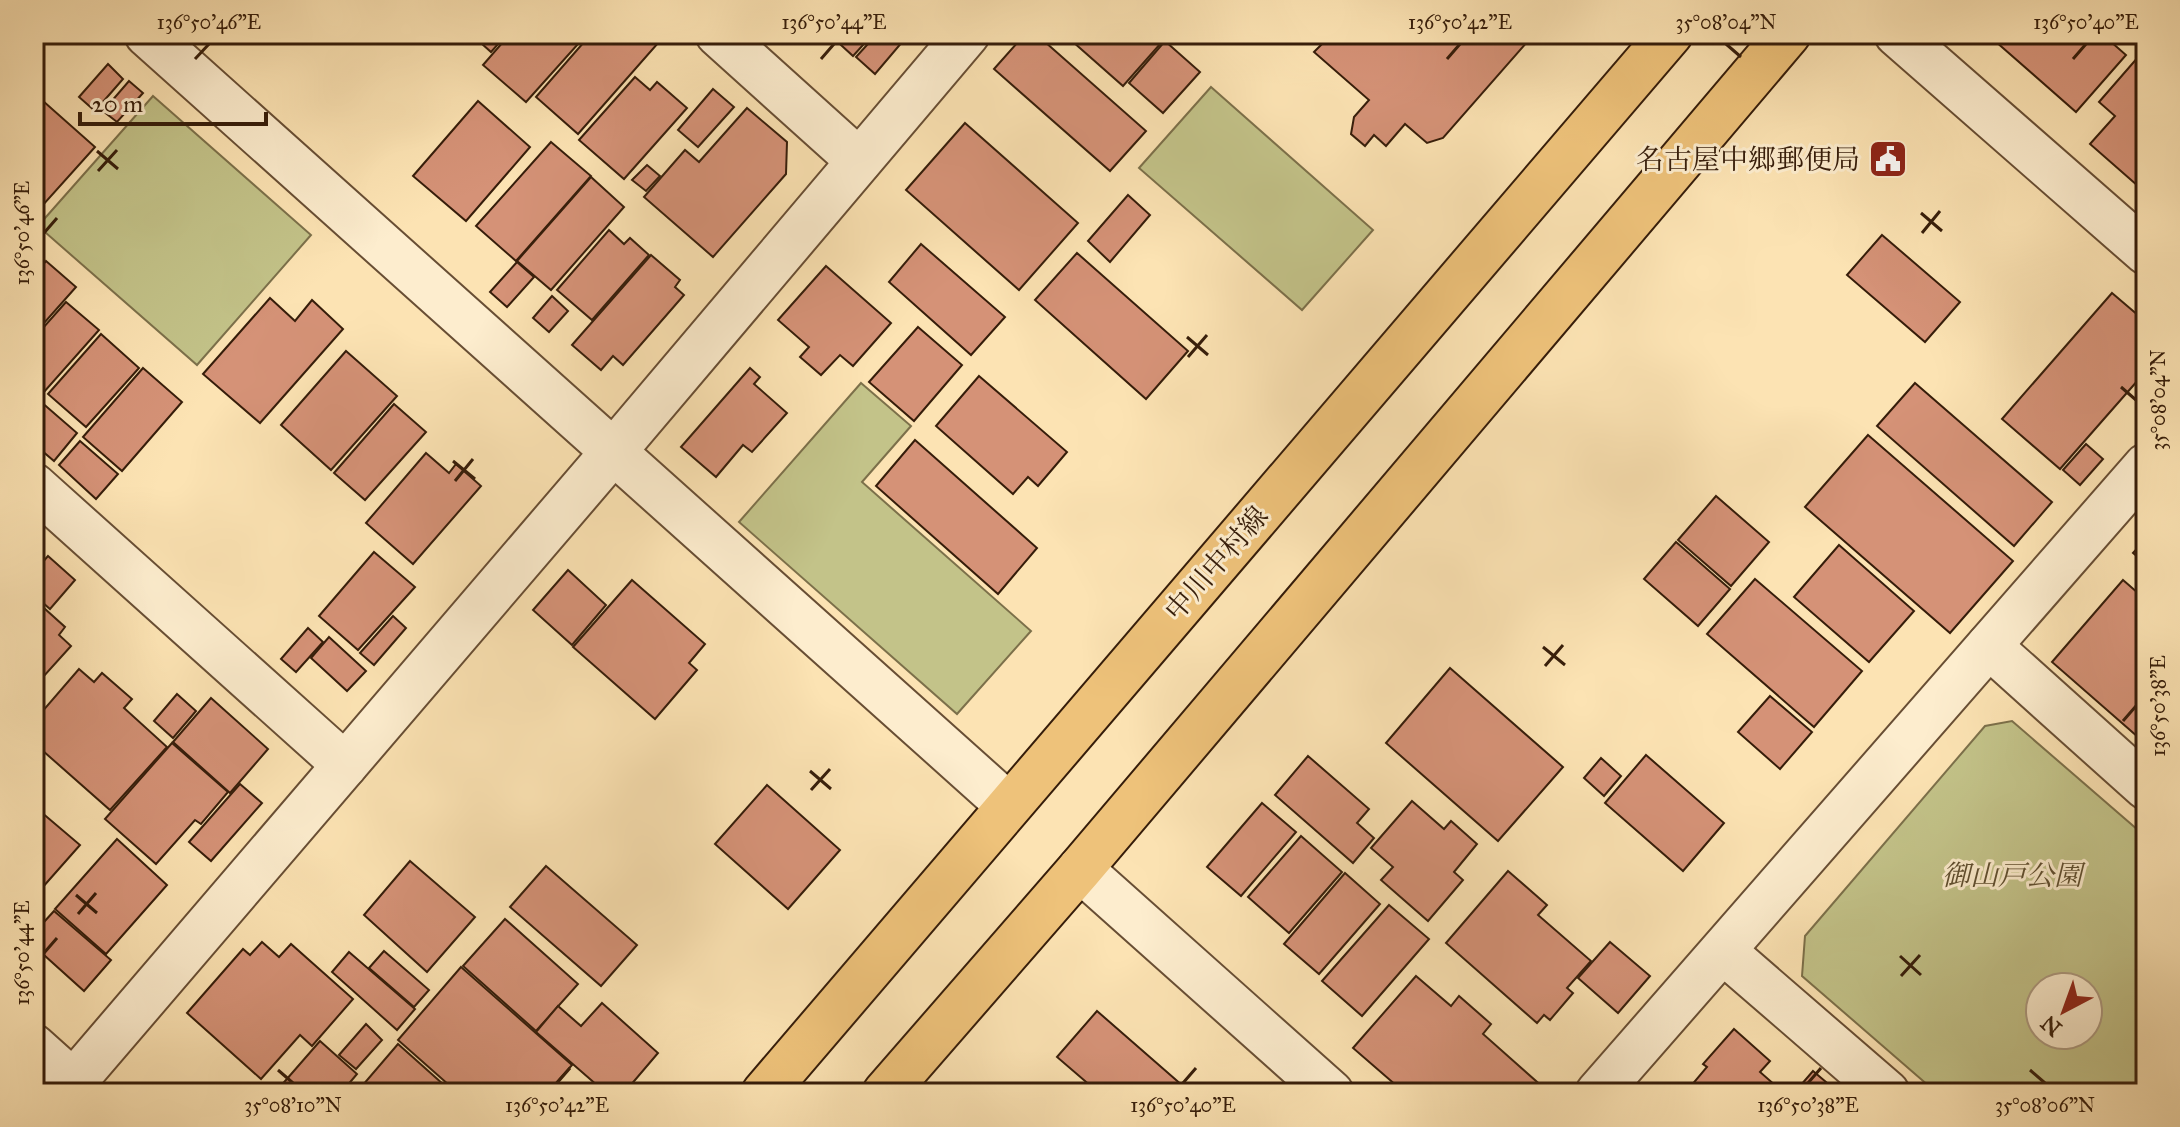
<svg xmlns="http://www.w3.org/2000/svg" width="2180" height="1127" font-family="'IM FELL Great Primer','Noto Serif JP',serif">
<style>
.green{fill:#c3c389;stroke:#7c704a;stroke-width:2;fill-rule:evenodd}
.building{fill:#d59277;stroke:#361d0a;stroke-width:2}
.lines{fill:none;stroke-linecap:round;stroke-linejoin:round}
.minor-casing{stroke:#684e34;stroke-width:48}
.major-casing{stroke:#361d0a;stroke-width:48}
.minor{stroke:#fdedce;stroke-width:44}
.major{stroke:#eec27a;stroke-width:44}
.ticks{fill:none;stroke:#361d0a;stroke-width:3}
.labels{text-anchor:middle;stroke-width:6;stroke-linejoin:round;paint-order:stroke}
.poi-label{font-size:28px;fill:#361d0a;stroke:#fdedce;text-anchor:end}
.street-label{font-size:28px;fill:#361d0a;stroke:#fdedce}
.park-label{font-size:28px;font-style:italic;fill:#604f30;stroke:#fdedce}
.neatline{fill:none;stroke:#361d0a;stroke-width:3}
.ticks-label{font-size:20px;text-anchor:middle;fill:#361d0a}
</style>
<rect width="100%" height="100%" fill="#fce3b3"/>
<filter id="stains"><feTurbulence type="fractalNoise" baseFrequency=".0025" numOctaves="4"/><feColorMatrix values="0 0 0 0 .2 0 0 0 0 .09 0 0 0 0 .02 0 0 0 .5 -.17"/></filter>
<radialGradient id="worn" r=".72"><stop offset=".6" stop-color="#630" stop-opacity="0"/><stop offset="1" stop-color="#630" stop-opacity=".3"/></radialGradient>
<g class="green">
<polygon points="1211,87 1373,230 1302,310 1139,168"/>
<polygon points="153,96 311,235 197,365 38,226"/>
<polygon points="861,383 911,426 862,482 1031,631 957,714 739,522"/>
<path d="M2012 721 2146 837V1093H1937L1802 976 1805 936 1985 726ZM2088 987V1035H2040V987Z"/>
</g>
<g class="building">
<polygon points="471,34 507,34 491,52"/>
<polygon points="510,34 587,34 526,102 483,65"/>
<polygon points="591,34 666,34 578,134 536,97"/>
<polygon points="829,34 873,34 853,56"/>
<polygon points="877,34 909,34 875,74 856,57"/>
<polygon points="1025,34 1036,34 1146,131 1110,171 994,69"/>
<polygon points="1064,34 1169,34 1123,86"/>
<polygon points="1315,34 1520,34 1528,41 1443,138 1427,143 1405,124 1386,146 1374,135 1365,146 1351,134 1354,117 1369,100 1314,52 1324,42"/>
<polygon points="1987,34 2102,34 2126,55 2076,112"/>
<polygon points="1165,41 1200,72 1163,113 1129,83"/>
<polygon points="2146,48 2146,193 2090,144 2115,116 2099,102"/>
<polygon points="108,64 123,79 95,111 79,97"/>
<polygon points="635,77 650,90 657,82 687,108 624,179 579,140"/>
<polygon points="129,81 143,93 117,122 103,111"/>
<polygon points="713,89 734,107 698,147 678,130"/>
<polygon points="34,93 95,147 34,215"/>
<polygon points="478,101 530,147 466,221 413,176"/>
<polygon points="747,108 787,142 786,174 713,257 644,197 685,150 699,162"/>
<polygon points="965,123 1078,223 1019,290 906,190"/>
<polygon points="551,142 591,176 516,261 476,226"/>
<polygon points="647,165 660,176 646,191 632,180"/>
<polygon points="591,177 624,207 551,290 517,261"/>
<polygon points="1128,195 1150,215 1110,262 1088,241"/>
<polygon points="609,230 624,244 630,238 649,255 592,320 557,290"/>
<polygon points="1882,235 1960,302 1925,342 1847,275"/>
<polygon points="921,244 1005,317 971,355 889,282"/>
<polygon points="1077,253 1188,351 1146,399 1035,300"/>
<polygon points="651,255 680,280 675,287 684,295 623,365 613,356 601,370 572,345"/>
<polygon points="46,261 76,287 37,331 34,329 34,275"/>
<polygon points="517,262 534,277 507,307 490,292"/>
<polygon points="826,266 891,323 853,366 840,355 821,375 800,357 809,347 778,320"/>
<polygon points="2112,293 2146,322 2146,371 2060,469 2002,419"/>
<polygon points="552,296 568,311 549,332 533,318"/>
<polygon points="270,298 295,321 312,300 343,329 260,423 203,374"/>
<polygon points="66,302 99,330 36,401 34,338"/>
<polygon points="918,327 962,365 914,421 869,382"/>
<polygon points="101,334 139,368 86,427 48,394"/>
<polygon points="346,351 397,396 331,470 281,425"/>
<polygon points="143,368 182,402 122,471 83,437"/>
<polygon points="750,368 760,377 754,384 787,413 752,452 743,445 716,477 681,447"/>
<polygon points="979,376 1067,452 1038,486 1028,477 1013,494 936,426"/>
<polygon points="1915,383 2052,502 2014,546 1877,426"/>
<polygon points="40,401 77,433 54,461 34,444 34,408"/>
<polygon points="394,404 426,432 365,500 334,473"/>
<polygon points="1868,435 2013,561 1950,633 1805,507"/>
<polygon points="915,440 1037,548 998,594 876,486"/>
<polygon points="80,441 118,474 96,499 59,465"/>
<polygon points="2086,444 2103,459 2080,485 2063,470"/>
<polygon points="426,453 449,473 456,464 481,486 413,564 366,523"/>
<polygon points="1716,496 1769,542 1731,586 1678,540"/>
<polygon points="2146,539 2146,564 2133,553"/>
<polygon points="1676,542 1730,589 1698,626 1644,579"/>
<polygon points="1839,545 1914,611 1869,662 1794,597"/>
<polygon points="374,552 415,587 358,650 319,616"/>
<polygon points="48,556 75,580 50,609 34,595 34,572"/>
<polygon points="568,570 606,605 572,645 533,610"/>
<polygon points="1755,579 1862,671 1814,727 1707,634"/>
<polygon points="632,580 705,644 689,663 697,670 655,719 573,647"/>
<polygon points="2123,580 2146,600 2146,744 2052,662"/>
<polygon points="34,599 65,627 59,635 71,646 34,687"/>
<polygon points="393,616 406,628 374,665 360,653"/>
<polygon points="308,628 323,642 296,672 281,659"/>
<polygon points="329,637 366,671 347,691 311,658"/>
<polygon points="1450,668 1563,767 1498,841 1386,743"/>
<polygon points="79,669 94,682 102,673 132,699 124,708 167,747 110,810 34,743 34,721"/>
<polygon points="177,694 196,711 173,738 154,721"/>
<polygon points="1770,696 1812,732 1780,769 1738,732"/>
<polygon points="211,698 268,749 230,793 173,742"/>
<polygon points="172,743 228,792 201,824 195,820 156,864 105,819"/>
<polygon points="1646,755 1724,823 1683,871 1605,803"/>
<polygon points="1308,756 1369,809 1357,823 1374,838 1353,863 1275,795"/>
<polygon points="1601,758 1621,776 1604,796 1584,778"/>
<polygon points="240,784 262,803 211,861 189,842"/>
<polygon points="767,785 840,850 788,909 715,844"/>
<polygon points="1412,801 1444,829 1451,821 1477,844 1454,872 1463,880 1428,921 1381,880 1393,867 1371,848"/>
<polygon points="1262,803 1296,832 1241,896 1207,867"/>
<polygon points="34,806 80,845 34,897"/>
<polygon points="1301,836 1342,872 1289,933 1248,897"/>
<polygon points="117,839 167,885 106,954 55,909"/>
<polygon points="410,861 475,917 427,972 364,915"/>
<polygon points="546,866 637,945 601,986 510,907"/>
<polygon points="1508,871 1547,905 1538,915 1591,961 1567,988 1573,993 1550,1020 1544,1015 1537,1023 1446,943"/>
<polygon points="1345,873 1380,904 1319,974 1284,944"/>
<polygon points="1389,905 1429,939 1362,1016 1322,981"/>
<polygon points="54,911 111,960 84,991 34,946 34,933"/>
<polygon points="505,919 578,984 536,1031 463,966"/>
<polygon points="262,942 279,957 291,944 353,999 312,1046 300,1035 261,1079 187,1013 243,949 250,955"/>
<polygon points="1610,942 1650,976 1618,1013 1578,978"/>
<polygon points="384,951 429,990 414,1007 369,968"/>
<polygon points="349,952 415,1009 397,1030 332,972"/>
<polygon points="461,967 572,1065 547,1093 458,1093 398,1040"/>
<polygon points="1416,976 1451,1006 1459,996 1491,1024 1483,1034 1545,1089 1542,1093 1405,1093 1353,1048"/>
<polygon points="602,1003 658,1053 624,1093 606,1093 536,1032 558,1006 581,1026"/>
<polygon points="1097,1011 1191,1093 1099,1093 1057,1057"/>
<polygon points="366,1024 382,1040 356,1069 339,1055"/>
<polygon points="1734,1029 1770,1061 1760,1072 1784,1093 1685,1093 1707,1067 1703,1064"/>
<polygon points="320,1041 357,1074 341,1093 284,1093 279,1088"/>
<polygon points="398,1044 453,1093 356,1093"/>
<polygon points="1813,1071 1839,1093 1794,1093"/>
</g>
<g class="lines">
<g class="minor-casing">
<g id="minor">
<polyline points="147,34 1008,805"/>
<polyline points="718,34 859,161"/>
<polyline points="1897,34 2146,252"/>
<polyline points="34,486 345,765"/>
<polyline points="1989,646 2146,787"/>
<polyline points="1080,869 1331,1093"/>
<polyline points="1723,951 1887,1093"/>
<polyline points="34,1047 73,1082"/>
<polyline points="64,1093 614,451 967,34"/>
<polyline points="1598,1093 2146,466"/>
</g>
</g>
<g class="major-casing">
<g id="major">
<polyline points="764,1093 1670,34"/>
<polyline points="885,1093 1080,869 1788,34"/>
</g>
</g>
<use href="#minor" class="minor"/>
<use href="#major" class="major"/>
</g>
<path class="ticks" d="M1726 44 1741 57M195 59 209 44M821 59 834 44M1447 59 1460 44M2073 59 2086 44M97 151 118 169M98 171 117 150M1921 213 1942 231M44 233 57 218M1922 233 1940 211M1187 337 1208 355M1188 357 1207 335M2121 387 2136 400M453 461 475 479M455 481 473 459M1543 647 1565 665M1545 666 1563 645M2123 721 2136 706M810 771 831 789M811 790 830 769M76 895 97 913M78 914 96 893M44 953 57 938M1900 956 1921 975M1901 976 1920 955M278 1070 293 1083M2030 1070 2045 1083M557 1083 570 1068M1183 1083 1196 1068M1808 1083 1821 1068"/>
<defs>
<g id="civic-square" transform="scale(2)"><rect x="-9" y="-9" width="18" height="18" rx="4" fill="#8f2418" stroke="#fdedce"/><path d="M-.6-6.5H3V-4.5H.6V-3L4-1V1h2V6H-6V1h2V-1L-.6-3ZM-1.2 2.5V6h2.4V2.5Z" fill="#fff"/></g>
</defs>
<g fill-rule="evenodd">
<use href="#civic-square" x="1888" y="159"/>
</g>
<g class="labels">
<g class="poi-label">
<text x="1860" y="169">名古屋中郷郵便局</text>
</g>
<g class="street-label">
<text transform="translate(1216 563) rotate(-49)" y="10">中川中村線</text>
</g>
<g class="park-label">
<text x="2012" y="885">御山戸公園</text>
</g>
</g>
<rect width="2180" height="1127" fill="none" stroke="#fce3b3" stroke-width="88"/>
<g transform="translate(2064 1011) rotate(221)"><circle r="38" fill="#fdedce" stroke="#ad9a80" stroke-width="2"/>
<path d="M0-6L14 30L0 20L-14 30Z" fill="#8f2418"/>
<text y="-12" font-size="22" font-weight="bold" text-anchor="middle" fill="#361d0a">N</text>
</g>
<path d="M80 112v12h186v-12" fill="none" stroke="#361d0a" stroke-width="4"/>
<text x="92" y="112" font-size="24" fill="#361d0a" stroke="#fdedce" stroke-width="6" paint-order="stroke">20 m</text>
<rect x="44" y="44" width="2092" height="1039" class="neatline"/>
<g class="ticks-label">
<text x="209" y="29">136°50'46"E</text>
<text x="834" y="29">136°50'44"E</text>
<text x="1460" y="29">136°50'42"E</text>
<text x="1726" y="29">35°08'04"N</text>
<text x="2086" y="29">136°50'40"E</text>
<text transform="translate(22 233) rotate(-90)" y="7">136°50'46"E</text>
<text transform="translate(2158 400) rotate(-90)" y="7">35°08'04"N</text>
<text transform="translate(2158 706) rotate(-90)" y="7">136°50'38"E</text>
<text transform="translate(22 953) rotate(-90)" y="7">136°50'44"E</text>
<text x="293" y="1112">35°08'10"N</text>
<text x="557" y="1112">136°50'42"E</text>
<text x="1183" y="1112">136°50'40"E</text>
<text x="1808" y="1112">136°50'38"E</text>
<text x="2045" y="1112">35°08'06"N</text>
</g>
<rect width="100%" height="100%" filter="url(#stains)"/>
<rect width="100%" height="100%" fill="url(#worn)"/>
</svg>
